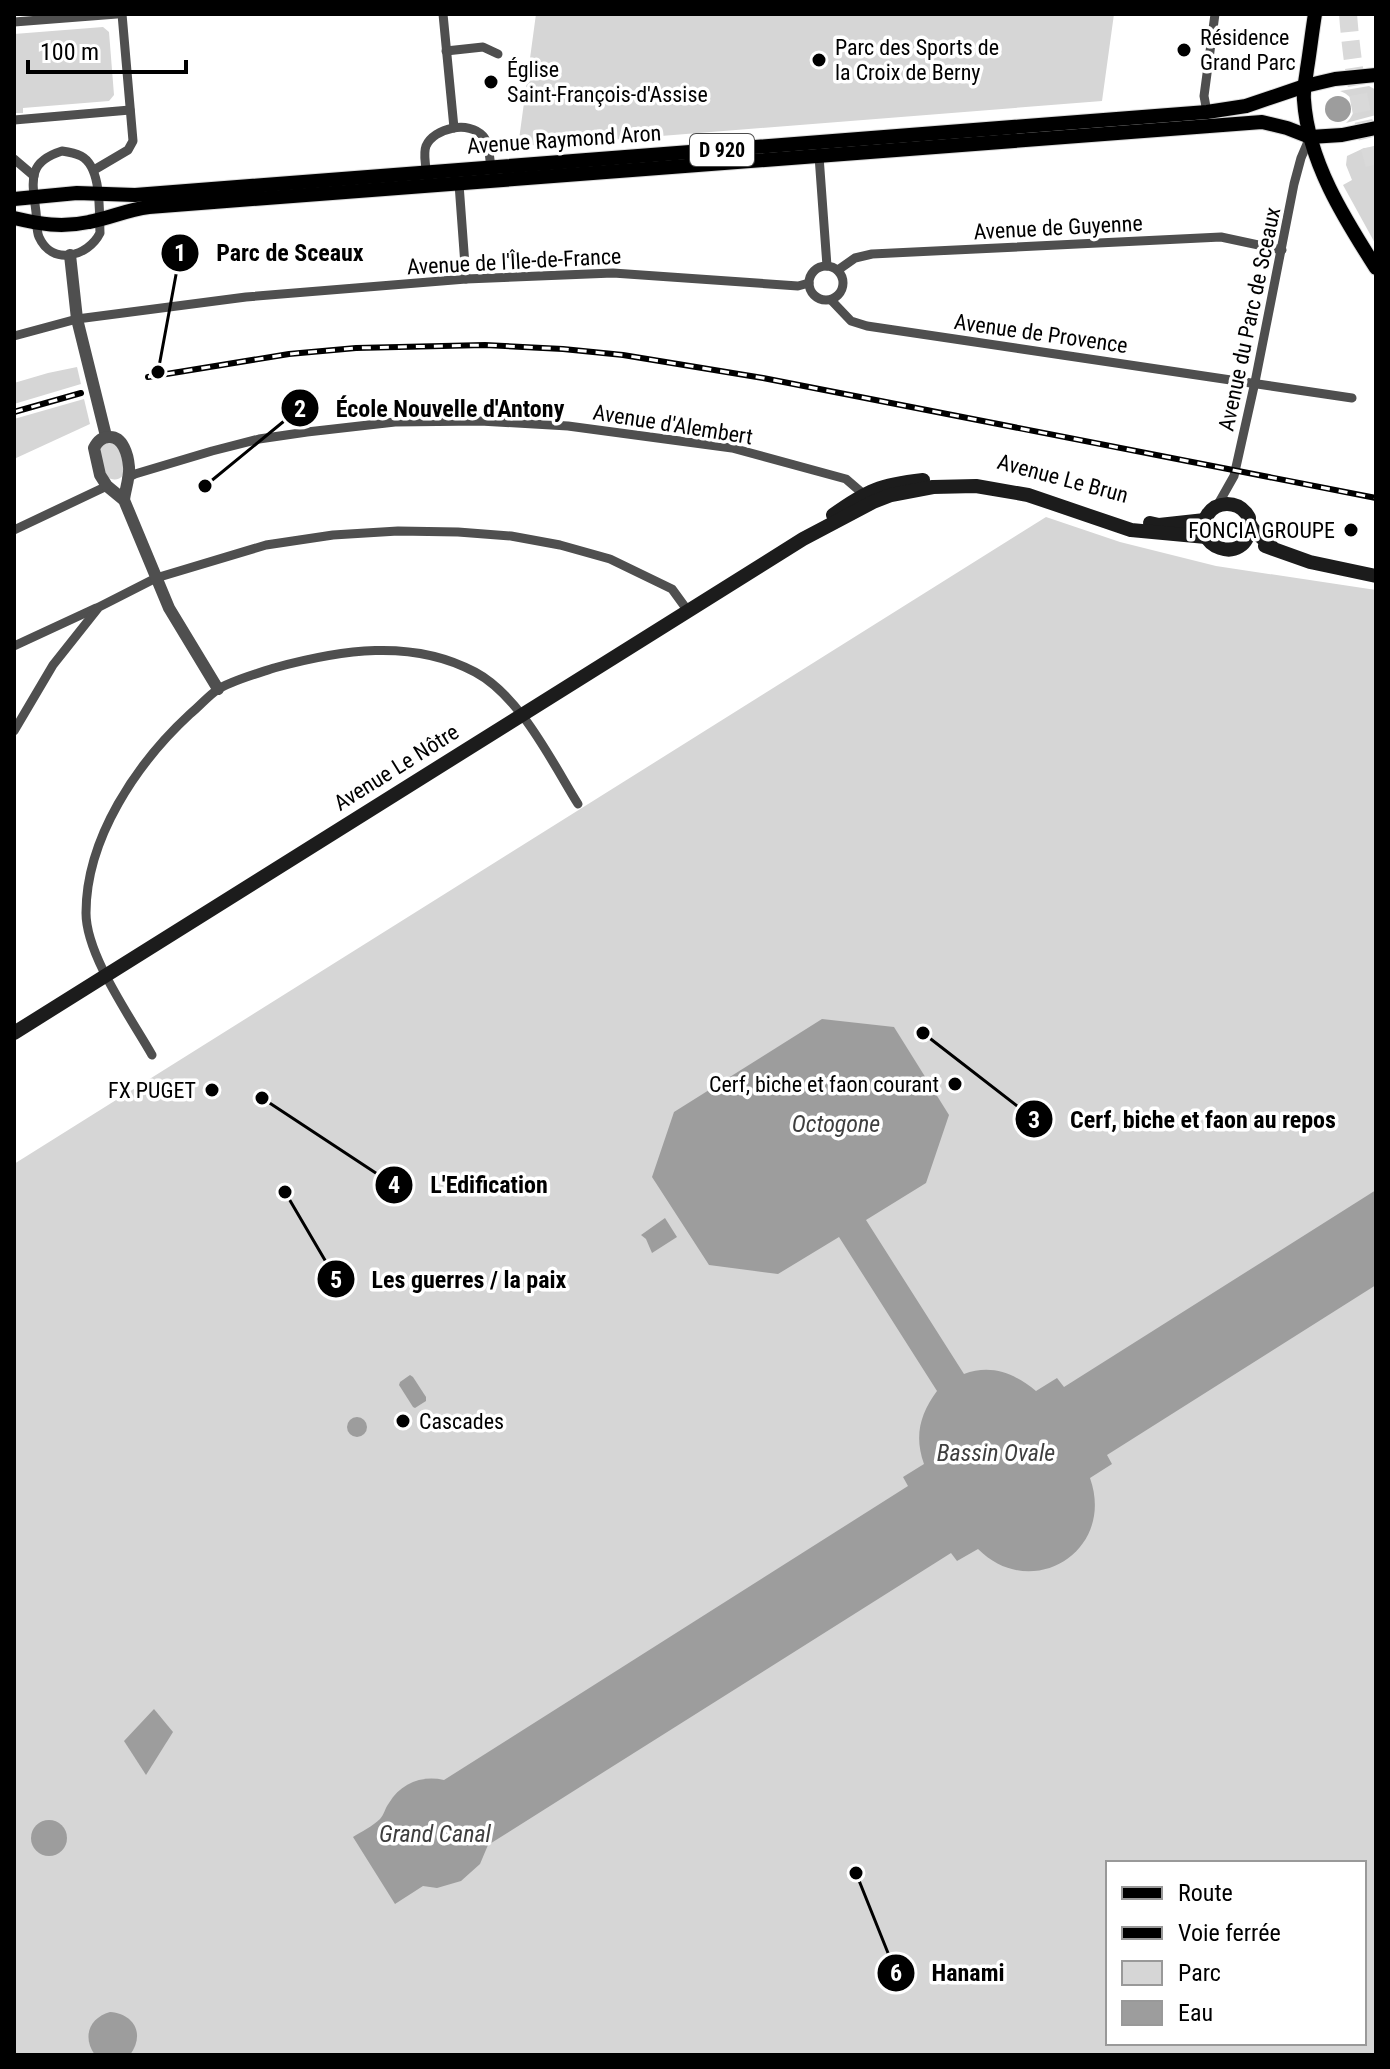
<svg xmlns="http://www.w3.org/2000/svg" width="1390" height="2069" font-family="'Roboto Condensed',sans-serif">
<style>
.green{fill:#d6d6d6;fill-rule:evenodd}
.water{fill:#9d9d9d}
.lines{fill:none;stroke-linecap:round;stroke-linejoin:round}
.motorway-tunnel{stroke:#d9d9d9;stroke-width:18;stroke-dasharray:18 9;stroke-linecap:butt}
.primary-casing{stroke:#dbdbdb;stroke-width:16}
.minor{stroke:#4f4f4f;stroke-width:9}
.tertiary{stroke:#4f4f4f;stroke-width:12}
.secondary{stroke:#1c1c1c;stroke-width:14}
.primary{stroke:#000;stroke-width:14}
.rail-casing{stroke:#000;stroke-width:6}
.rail{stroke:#fff;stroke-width:3;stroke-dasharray:9;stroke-linecap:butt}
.poi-dot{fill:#000;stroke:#fff;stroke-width:3}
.labels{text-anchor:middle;stroke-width:7;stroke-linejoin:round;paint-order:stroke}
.shield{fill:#fff;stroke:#4c4c4c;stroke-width:2}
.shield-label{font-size:20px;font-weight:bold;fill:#000}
.poi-label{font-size:22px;fill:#000;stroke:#fff;text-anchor:start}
.street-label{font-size:22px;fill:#000;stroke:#fff}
.water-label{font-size:24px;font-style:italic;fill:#3e3e3e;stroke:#fff}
.leader{fill:none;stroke:#000;stroke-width:3}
.callout-dot{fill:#000;stroke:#fff;stroke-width:3}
.mark-label{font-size:24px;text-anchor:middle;font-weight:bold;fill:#fff}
.callout-label{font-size:24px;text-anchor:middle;font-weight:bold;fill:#000;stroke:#fff;stroke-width:7;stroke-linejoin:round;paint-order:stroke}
</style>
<rect width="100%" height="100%" fill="#fff"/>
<g class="green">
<polygon points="536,14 1114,14 1102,101 536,146 527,143 518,147"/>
<polygon points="103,27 109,32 114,95 109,101 23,108 23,113 15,113 14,34"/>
<path d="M1369 86 1376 90V115L1346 123C1359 111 1356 97 1340 91Z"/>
<polygon points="1376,147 1376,245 1343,185 1352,180 1346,165 1347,156 1364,148"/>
<polygon points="77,367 81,384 14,404 14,383 48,373"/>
<polygon points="84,399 90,424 14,459 14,419"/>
<path d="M109 441 118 444C120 450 124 457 125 463 129 491 88 482 100 445Z"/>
<path d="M1046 517 1120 542 1216 566 1376 590V2055H14V1164ZM1108 1863H1364V2043H1108Z"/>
</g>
<g class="water">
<circle cx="1338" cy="109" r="13"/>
<path d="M822 1019 894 1027 949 1115 926 1183 866 1220 964 1374C991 1364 1014 1373 1036 1391L1057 1378 1064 1387 1376 1190V1285L1107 1455 1112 1464 1090 1478C1116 1551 1032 1603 978 1549L957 1561 951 1553 488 1845 480 1864 461 1881 437 1888 423 1886 395 1904 353 1837C361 1832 373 1826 380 1819 384 1815 385 1808 389 1803 401 1783 422 1775 444 1780L908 1486 903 1477 924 1464C914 1436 920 1414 937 1391L839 1237 778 1274 709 1265 652 1177 674 1112Z"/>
<polygon points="665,1218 677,1237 652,1253 646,1239 641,1235"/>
<polygon points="410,1375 413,1377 426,1397 426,1401 415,1408 413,1407 399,1385 400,1382"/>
<circle cx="357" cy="1427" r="10"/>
<polygon points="154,1709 173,1732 146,1775 124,1741"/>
<circle cx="49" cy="1838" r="18"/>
<path d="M110 2012C135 2014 145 2035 130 2055H95C82 2037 89 2018 110 2012Z"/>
</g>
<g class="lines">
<path class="motorway-tunnel" d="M1348 14C1352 66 1361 119 1376 170"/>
<g class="primary-casing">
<g id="primary">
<path d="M1315 14C1312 32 1310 51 1307 69 1306 79 1303 90 1304 100 1308 161 1344 218 1376 268"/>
<polyline points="14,199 77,193 135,195 1207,112 1246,106 1305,86 1335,79 1376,75"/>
<path d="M14 218C40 224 61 228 89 222 110 218 126 210 149 207L1262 122 1287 128 1310 137 1342 135 1376 128"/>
</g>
</g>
<g class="minor">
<polyline points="443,14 454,128"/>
<polyline points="14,22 117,14"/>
<polyline points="446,51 483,47 498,54"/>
<polyline points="1207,112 1204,96 1215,14"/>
<polyline points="14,120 130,110"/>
<path d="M62 151C69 152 75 153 81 156 102 167 99 211 100 233 88 257 52 266 39 237 36 230 37 220 36 212 32 180 27 162 62 151Z"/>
<polyline points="819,156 827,266"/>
<polyline points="14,159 34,176"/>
<polyline points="94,170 128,150 133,141 122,14"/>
<path d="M426 172C426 163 423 154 426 146 434 128 469 120 483 136 490 144 489 157 491 167"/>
<polyline points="459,184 466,279"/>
<circle cx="826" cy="283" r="17"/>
<polyline points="838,270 855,258 872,254 1221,237 1282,250"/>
<polyline points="831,300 851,321 867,326 1352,398"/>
<polyline points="14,336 77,319 246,297 466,279 613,273 798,286 809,283"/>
<polyline points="127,478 135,474 212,451 259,439 307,432 395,422 480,421 568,426 732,448 846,479 868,498"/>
<polyline points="1217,506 1234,476 1255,382 1294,184 1301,158 1310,137"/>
<polyline points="14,530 107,486"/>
<polyline points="14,646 96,608"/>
<polyline points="14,731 53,665 99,607 156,578 266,545 333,535 398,531 458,532 511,536 560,545 610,559 672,589 688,611"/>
<path d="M152 1055C131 1018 86 955 86 913 86 838 137 763 190 714 199 707 208 696 217 690 230 681 259 673 274 668 339 650 412 638 475 672 520 696 552 762 578 804"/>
</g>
<g class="tertiary">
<polyline points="70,255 77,319 106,436"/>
<path d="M124 500C125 490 130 477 129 467 128 455 123 436 109 437 101 437 97 442 94 448L100 475 107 486 124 500 169 608 218 689"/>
</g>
<g class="secondary">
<path d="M833 515C868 490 880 485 923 480"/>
<polyline points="1150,523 1159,525 1205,520"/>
<path d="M1250 525C1247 570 1187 545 1208 514 1217 501 1236 501 1246 513 1253 523 1245 514 1250 524 1254 533 1265 540 1272 547"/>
<polyline points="1265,546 1310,562 1376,576"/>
<polyline points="14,1033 803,539 873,502 891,495 933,487 976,486 1028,495 1131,530 1206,537"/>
</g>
<use href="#primary" class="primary"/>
<g class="rail-casing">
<g id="rail">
<polyline points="148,377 289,354 356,348 485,345 563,349 623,355 763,378 1376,498"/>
<polyline points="14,412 81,393"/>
</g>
</g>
<use href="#rail" class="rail"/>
</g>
<g class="poi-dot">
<circle cx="1184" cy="50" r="8"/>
<circle cx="819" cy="60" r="8"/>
<circle cx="491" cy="82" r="8"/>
<circle cx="1351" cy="530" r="8"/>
<circle cx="955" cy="1084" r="8"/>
<circle cx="212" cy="1090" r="8"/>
<circle cx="403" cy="1421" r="8"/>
</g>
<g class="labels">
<rect class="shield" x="690" y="134" width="64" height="32" rx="6"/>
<g class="shield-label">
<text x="722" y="157">D 920</text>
</g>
<g class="poi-label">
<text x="1200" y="45">Résidence<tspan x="1200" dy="25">Grand Parc</tspan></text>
<text x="835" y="55">Parc des Sports de<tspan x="835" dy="25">la Croix de Berny</tspan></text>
<text x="507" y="77">Église<tspan x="507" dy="25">Saint-François-d'Assise</tspan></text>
<text x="1335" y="538" text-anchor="end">FONCIA GROUPE</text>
<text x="939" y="1092" text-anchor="end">Cerf, biche et faon courant</text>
<text x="196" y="1098" text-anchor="end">FX PUGET</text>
<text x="419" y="1429">Cascades</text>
</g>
<g class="street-label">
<text transform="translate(564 139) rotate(-4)" y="8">Avenue Raymond Aron</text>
<text transform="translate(1058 227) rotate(-3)" y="8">Avenue de Guyenne</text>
<text transform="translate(514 261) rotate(-3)" y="8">Avenue de l'Île-de-France</text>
<text transform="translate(1249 319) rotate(-78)" y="8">Avenue du Parc de Sceaux</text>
<text transform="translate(1041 333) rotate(8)" y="8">Avenue de Provence</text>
<text transform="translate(673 424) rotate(9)" y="8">Avenue d'Alembert</text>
<text transform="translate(1063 478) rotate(15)" y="8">Avenue Le Brun</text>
<text transform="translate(396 767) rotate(-32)" y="8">Avenue Le Nôtre</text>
</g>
<g class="water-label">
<text x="836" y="1132">Octogone</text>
<text x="996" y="1461">Bassin Ovale</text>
<text x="435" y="1842">Grand Canal</text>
</g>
</g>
<path class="leader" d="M158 372L180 253M205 486L300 408M923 1033L1034 1119M262 1098L394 1185M285 1192L336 1279M856 1873L896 1973"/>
<g class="callout-dot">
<circle cx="158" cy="372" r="8"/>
<circle cx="205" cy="486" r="8"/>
<circle cx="923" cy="1033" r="8"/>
<circle cx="262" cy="1098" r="8"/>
<circle cx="285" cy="1192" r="8"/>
<circle cx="856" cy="1873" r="8"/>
<circle cx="180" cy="253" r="20"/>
<circle cx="300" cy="408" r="20"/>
<circle cx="1034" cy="1119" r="20"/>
<circle cx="394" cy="1185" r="20"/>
<circle cx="336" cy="1279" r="20"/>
<circle cx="896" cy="1973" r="20"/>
</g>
<g class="mark-label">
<text x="180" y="261">1</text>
<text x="300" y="417">2</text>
<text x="1034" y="1128">3</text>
<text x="394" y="1193">4</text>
<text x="336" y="1288">5</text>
<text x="896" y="1981">6</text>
</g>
<g class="callout-label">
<text x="290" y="261">Parc de Sceaux</text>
<text x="450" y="417">École Nouvelle d'Antony</text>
<text x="1203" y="1128">Cerf, biche et faon au repos</text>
<text x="489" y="1193">L'Edification</text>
<text x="469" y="1288">Les guerres / la paix</text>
<text x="968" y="1981">Hanami</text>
</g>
<rect width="1390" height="2069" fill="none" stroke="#000000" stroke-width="32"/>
<rect x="1106" y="1861" width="260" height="184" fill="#ffffff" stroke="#999999" stroke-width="2"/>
<rect x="1122" y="1887" width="40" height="12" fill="#000000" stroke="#999999" stroke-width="2"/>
<text x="1178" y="1901" font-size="24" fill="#000000">Route</text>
<rect x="1122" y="1927" width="40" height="12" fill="#000000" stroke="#999999" stroke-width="2"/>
<text x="1178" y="1941" font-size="24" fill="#000000">Voie ferrée</text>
<rect x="1122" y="1961" width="40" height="24" fill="#d6d6d6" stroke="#999999" stroke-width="2"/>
<text x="1178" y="1981" font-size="24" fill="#000000">Parc</text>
<rect x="1122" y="2001" width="40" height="24" fill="#9d9d9d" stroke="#999999" stroke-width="2"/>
<text x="1178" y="2021" font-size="24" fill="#000000">Eau</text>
<path d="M28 60v12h158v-12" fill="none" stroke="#000000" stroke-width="4"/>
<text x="40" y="60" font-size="24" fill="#000000" stroke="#ffffff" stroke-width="6" paint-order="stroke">100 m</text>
</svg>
